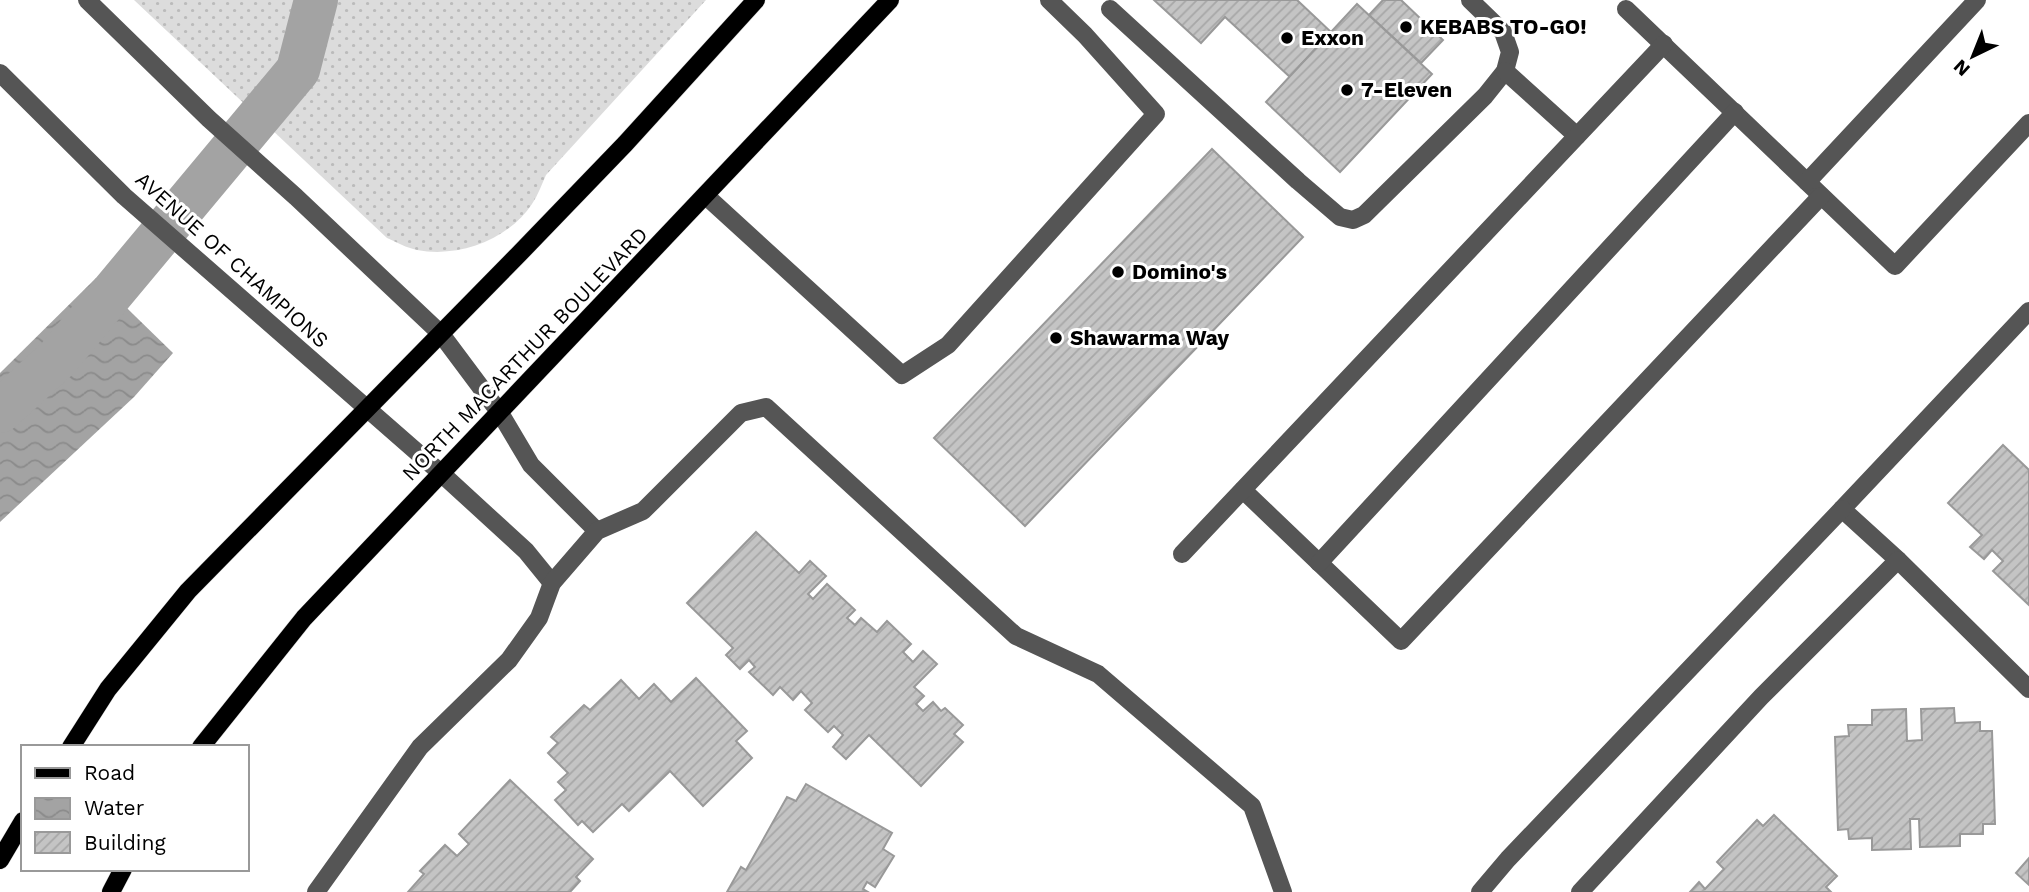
<svg xmlns="http://www.w3.org/2000/svg" width="2029" height="892" font-family="'Work Sans',sans-serif">
<style>
.grass{fill:url(#grass-dots)}
.water{fill:url(#water-waves)}
.lines{fill:none;stroke-linecap:round;stroke-linejoin:round}
.canal{stroke:#a3a3a3;stroke-width:44}
.building{fill:url(#building-hatch);stroke:#999;stroke-width:2}
.major-casing{stroke:#dbdbdb;stroke-width:19}
.minor{stroke:#555;stroke-width:18}
.major{stroke:#000;stroke-width:18}
.poi-dot{fill:#000;stroke:#fff;stroke-width:2.5}
.labels{text-anchor:middle;stroke-width:6;stroke-linejoin:round;paint-order:stroke}
.poi-label{font-size:21px;font-weight:bold;fill:#000;stroke:#fff;text-anchor:start}
.street-label{font-size:21px;fill:#000;stroke:#fff}
</style>
<defs>
<pattern id="grass-dots" width="8" height="8" patternUnits="userSpaceOnUse" patternTransform="scale(1.75)"><rect width="8" height="8" fill="#dcdcdc"/><path d="M2 2h.1M6 6h.1" fill="none" stroke="#bbb" stroke-width="1.8" stroke-linecap="round"/></pattern>
<pattern id="water-waves" width="16" height="10" patternUnits="userSpaceOnUse" patternTransform="scale(1.75)"><rect width="16" height="10" fill="#a3a3a3"/><path d="M0 5q4-4 8 0t8 0" fill="none" stroke="#8b8b8b"/></pattern>
<pattern id="building-hatch" width="6" height="6" patternUnits="userSpaceOnUse" patternTransform="scale(1.75)"><rect width="6" height="6" fill="#c4c4c4"/><path d="M-1 1l2-2M0 6l6-6M5 7l2-2" fill="none" stroke="#a7a7a7"/></pattern>
</defs>
<rect width="100%" height="100%" fill="#fff"/>
<path class="grass" d="M134 0H706L546 175C542 184 538 195 532 204 508 240 459 258 417 250 407 248 396 242 387 238Z"/>
<polygon class="water" points="96,278 173,353 134,397 0,522 0,373"/>
<g class="lines">
<polyline class="canal" points="0,411 57,359 298,70 316,0"/>
</g>
<g class="building">
<polygon points="1154,0 1297,0 1331,32 1290,77 1225,17 1201,43"/>
<polygon points="1383,0 1401,0 1443,40 1421,63 1369,15"/>
<polygon points="1357,4 1432,74 1340,172 1266,102"/>
<polygon points="1212,149 1303,237 1025,526 934,438"/>
<polygon points="2003,445 2029,470 2029,605 1993,571 2003,561 1992,550 1984,559 1970,547 1982,535 1948,503"/>
<polygon points="756,532 799,573 810,561 826,576 808,594 813,599 827,584 855,610 847,618 855,625 861,618 877,632 887,621 911,644 903,652 913,662 923,651 937,664 914,687 924,696 916,704 923,711 933,702 941,711 945,708 963,725 954,734 963,742 921,786 869,735 846,759 833,747 843,735 834,726 828,732 805,710 812,703 801,691 793,700 780,687 773,695 749,672 755,667 749,660 740,669 726,655 733,648 687,603"/>
<polygon points="696,678 747,731 736,741 752,758 703,806 670,771 629,811 622,804 593,832 582,821 578,825 555,800 566,790 558,782 568,773 548,753 558,743 551,737 584,705 590,710 621,680 639,699 654,684 671,702"/>
<polygon points="1954,708 1955,723 1980,722 1980,731 1992,731 1995,824 1983,824 1983,834 1960,834 1960,846 1920,847 1919,819 1910,819 1911,849 1872,850 1872,838 1849,839 1848,829 1838,830 1835,737 1849,736 1848,725 1872,725 1872,710 1906,709 1907,741 1922,740 1921,709"/>
<polygon points="510,780 593,859 576,877 580,881 570,892 408,892 424,874 420,871 445,845 457,856 469,844 459,834"/>
<polygon points="806,784 892,833 883,849 894,856 875,887 867,882 863,889 868,892 727,892 741,867 746,870 787,797 796,801"/>
<polygon points="1774,815 1837,876 1826,887 1831,892 1690,892 1699,882 1705,889 1724,869 1717,862 1757,820 1763,826"/>
<polygon points="2029,858 2029,885 2016,873"/>
</g>
<g class="lines">
<g class="major-casing">
<g id="major">
<polyline points="71,747 108,689 188,591 518,255 625,144 756,0"/>
<polyline points="201,747 304,618 890,0"/>
<polyline points="0,860 23,821"/>
<polyline points="111,892 123,869"/>
</g>
</g>
<g class="minor">
<polyline points="87,0 209,119 296,197 441,334 500,413 531,465 597,531"/>
<polyline points="1110,9 1298,181 1340,217 1353,220 1364,215 1485,96 1505,71 1510,52 1503,32 1470,0"/>
<polyline points="1626,9 1895,266 2029,123"/>
<polyline points="1505,71 1577,136"/>
<polyline points="0,73 124,196 442,474 526,551 552,583"/>
<polyline points="1807,182 1977,0"/>
<polyline points="706,196 902,375 948,345 1156,114 1085,35 1049,0"/>
<polyline points="1243,490 1401,641 1821,196"/>
<polyline points="1182,554 1664,44"/>
<polyline points="1898,560 1842,509 2029,311"/>
<polyline points="1319,563 1735,112"/>
<polyline points="316,892 420,747 509,660 539,618 552,583 597,531 643,511 741,413 766,407 1016,636 1098,674 1252,806 1283,892"/>
<polyline points="1480,892 1508,859 1842,509"/>
<polyline points="1580,892 1761,697 1898,560 2029,689"/>
</g>
<use href="#major" class="major"/>
</g>
<g class="poi-dot">
<circle cx="1406" cy="27" r="7"/>
<circle cx="1287" cy="38" r="7"/>
<circle cx="1347" cy="90" r="7"/>
<circle cx="1118" cy="272" r="7"/>
<circle cx="1056" cy="338" r="7"/>
</g>
<g class="labels">
<g class="poi-label">
<text x="1420" y="34">KEBABS TO-GO!</text>
<text x="1301" y="45">Exxon</text>
<text x="1361" y="97">7-Eleven</text>
<text x="1132" y="279">Domino's</text>
<text x="1070" y="345">Shawarma Way</text>
</g>
<g class="street-label">
<text transform="translate(232 260) rotate(42)" y="7">AVENUE OF CHAMPIONS</text>
<text transform="translate(525 354) rotate(-46)" y="7">NORTH MACARTHUR BOULEVARD</text>
</g>
</g>
<rect x="21" y="745" width="228" height="126" fill="#ffffff" stroke="#999999" stroke-width="2"/>
<rect x="35" y="768" width="35" height="10" fill="#000000" stroke="#999999" stroke-width="2"/>
<text x="84" y="780" font-size="21" fill="#000000">Road</text>
<rect x="35" y="798" width="35" height="21" fill="url(#water-waves)" stroke="#999999" stroke-width="2"/>
<text x="84" y="815" font-size="21" fill="#000000">Water</text>
<rect x="35" y="832" width="35" height="21" fill="url(#building-hatch)" stroke="#999999" stroke-width="2"/>
<text x="84" y="850" font-size="21" fill="#000000">Building</text>
<g transform="translate(1973 56) rotate(223)" stroke="#ffffff" stroke-width="5" paint-order="stroke">
<path d="M0-5L12 26L0 18L-12 26Z" fill="#000000"/>
<text y="-10" font-size="19" font-weight="bold" text-anchor="middle" fill="#000000">N</text>
</g>
</svg>
